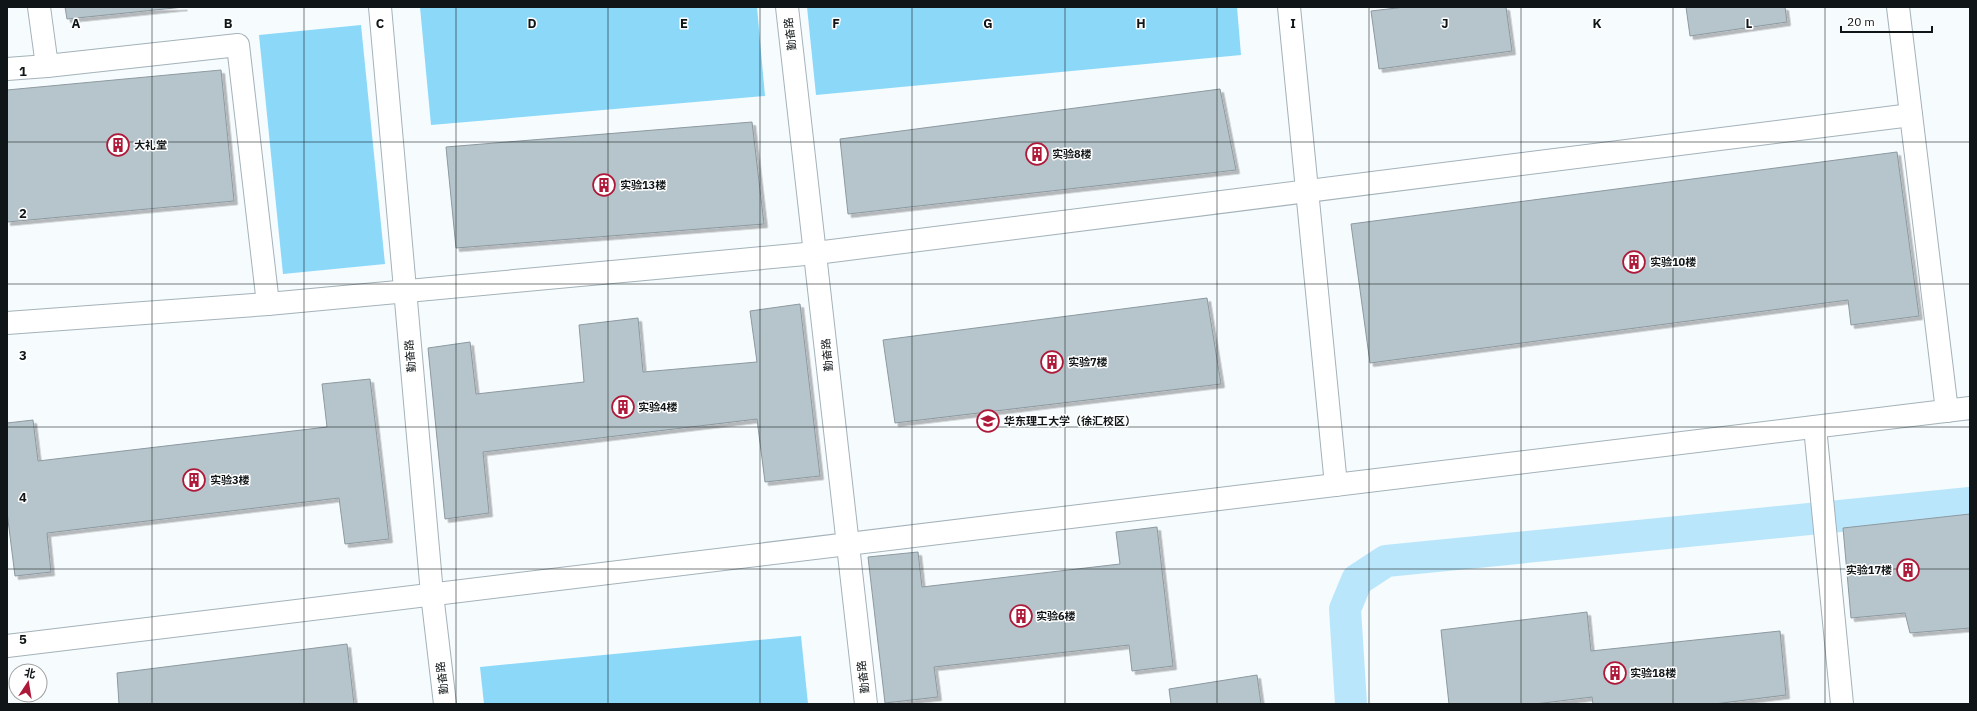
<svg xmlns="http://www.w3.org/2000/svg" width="1977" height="711" font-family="'IBM Plex Sans','Noto Sans SC',sans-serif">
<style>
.green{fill:#8bd8f9}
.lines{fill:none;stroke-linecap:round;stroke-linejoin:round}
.canal{stroke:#bae6fb;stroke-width:32}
.building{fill:#b6c5cb;stroke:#8c99a0;filter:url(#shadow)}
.minor-casing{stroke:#a4b2b9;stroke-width:24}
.minor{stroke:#fff;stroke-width:22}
.grid{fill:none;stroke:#101517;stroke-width:1;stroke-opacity:0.55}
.labels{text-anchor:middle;stroke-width:3;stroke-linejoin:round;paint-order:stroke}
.street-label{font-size:11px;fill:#101517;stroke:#fff}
.poi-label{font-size:11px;font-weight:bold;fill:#101517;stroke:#fff;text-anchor:start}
.grid-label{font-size:13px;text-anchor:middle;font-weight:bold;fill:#101517;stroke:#fff;stroke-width:3;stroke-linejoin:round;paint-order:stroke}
</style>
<defs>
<filter id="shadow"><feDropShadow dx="3.5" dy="3.5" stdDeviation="0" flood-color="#0004"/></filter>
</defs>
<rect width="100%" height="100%" fill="#f6fbfe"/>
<g class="green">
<polygon points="420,7 757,7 765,96 431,125"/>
<polygon points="807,7 1237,7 1241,55 816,95"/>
<polygon points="361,25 385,264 283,274 259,35"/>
<polygon points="801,636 808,704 484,704 480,667"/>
</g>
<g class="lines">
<polyline class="canal" points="1351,704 1345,609 1357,580 1386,561 1970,503"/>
</g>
<g class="building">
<polygon points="65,7 184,7 67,19"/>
<polygon points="1405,7 1506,7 1512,51 1379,69 1371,11"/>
<polygon points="1686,7 1785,7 1787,22 1690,36"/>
<polygon points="221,70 234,201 7,222 7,90"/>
<polygon points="1220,89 1236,170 848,214 840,139"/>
<polygon points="752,122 764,224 456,248 446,147"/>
<polygon points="1897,152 1919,316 1851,325 1848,300 1370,363 1351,224"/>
<polygon points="1207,298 1221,384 895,423 883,340"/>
<polygon points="800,304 820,476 765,482 757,419 483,452 489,513 445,519 428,348 470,342 476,394 584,382 579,325 638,318 643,372 757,362 750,311"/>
<polygon points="370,379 389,539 345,544 339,498 47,533 51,572 15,576 7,512 7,423 33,420 38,461 327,427 322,384"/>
<polygon points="1970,514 1970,628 1910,633 1905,613 1851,618 1843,528"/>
<polygon points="1157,527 1173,666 1132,671 1129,645 934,667 938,697 885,703 868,557 918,552 922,587 1120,564 1116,532"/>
<polygon points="1587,612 1591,651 1780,631 1786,695 1714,704 1593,704 1592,697 1535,704 1449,704 1441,630"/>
<polygon points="347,644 354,704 119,704 117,673"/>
<polygon points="1257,675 1261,704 1171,704 1169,689"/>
</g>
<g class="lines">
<g class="minor-casing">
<g id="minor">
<polyline points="39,7 47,66 238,45 268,304"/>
<polyline points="380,7 432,594 445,704"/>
<polyline points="787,7 866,704"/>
<polyline points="1289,7 1336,485"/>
<polyline points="1898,7 1947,411"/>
<polyline points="7,69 47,66"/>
<polyline points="7,323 268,304 816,253 1911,115"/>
<polyline points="1815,427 1842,704"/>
<polyline points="7,646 1970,408"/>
</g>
</g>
<use href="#minor" class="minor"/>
</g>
<path class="grid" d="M152 7V704M304 7V704M456 7V704M608 7V704M760 7V704M912 7V704M1065 7V704M1217 7V704M1369 7V704M1521 7V704M1673 7V704M1825 7V704M7 142H1970M7 284H1970M7 427H1970M7 569H1970"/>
<defs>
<g id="building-ring" transform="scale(1.15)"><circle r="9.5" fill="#fff" stroke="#ae193a" stroke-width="1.5"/><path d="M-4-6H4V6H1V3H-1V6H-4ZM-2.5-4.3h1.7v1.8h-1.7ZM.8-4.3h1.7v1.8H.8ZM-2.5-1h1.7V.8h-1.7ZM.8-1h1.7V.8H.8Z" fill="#ae193a"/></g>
<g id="university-ring" transform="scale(1.15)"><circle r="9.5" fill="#fff" stroke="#ae193a" stroke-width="1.5"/><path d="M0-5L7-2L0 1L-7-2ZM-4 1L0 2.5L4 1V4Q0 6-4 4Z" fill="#ae193a"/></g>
</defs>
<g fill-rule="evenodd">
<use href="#building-ring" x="118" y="145"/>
<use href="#building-ring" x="1037" y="154"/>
<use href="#building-ring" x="604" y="185"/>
<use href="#building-ring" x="1634" y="262"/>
<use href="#building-ring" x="1052" y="362"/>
<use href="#building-ring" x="623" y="407"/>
<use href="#university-ring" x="988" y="421"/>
<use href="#building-ring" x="194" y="480"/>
<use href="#building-ring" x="1908" y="570"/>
<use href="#building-ring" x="1021" y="616"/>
<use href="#building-ring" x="1615" y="673"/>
</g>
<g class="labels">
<g class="street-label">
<text transform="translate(790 34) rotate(-97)" y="4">勤奋路</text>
<text transform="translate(827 355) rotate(-96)" y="4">勤奋路</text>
<text transform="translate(410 356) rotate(-95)" y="4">勤奋路</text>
<text transform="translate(863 677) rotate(-97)" y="4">勤奋路</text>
<text transform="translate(442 678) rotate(-97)" y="4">勤奋路</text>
</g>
<g class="poi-label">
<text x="134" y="149">大礼堂</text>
<text x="1052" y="158">实验8楼</text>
<text x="620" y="189">实验13楼</text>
<text x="1650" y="266">实验10楼</text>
<text x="1068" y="366">实验7楼</text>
<text x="638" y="411">实验4楼</text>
<text x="1004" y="425">华东理工大学（徐汇校区）</text>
<text x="210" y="484">实验3楼</text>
<text x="1892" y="574" text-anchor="end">实验17楼</text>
<text x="1036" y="620">实验6楼</text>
<text x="1630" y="677">实验18楼</text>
</g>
</g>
<g class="grid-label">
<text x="76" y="28">A</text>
<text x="228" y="28">B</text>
<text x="380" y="28">C</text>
<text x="532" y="28">D</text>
<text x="684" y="28">E</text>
<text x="836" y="28">F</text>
<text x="988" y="28">G</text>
<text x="1141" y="28">H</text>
<text x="1293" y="28">I</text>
<text x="1445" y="28">J</text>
<text x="1597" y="28">K</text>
<text x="1749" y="28">L</text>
<text x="23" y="76">1</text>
<text x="23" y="218">2</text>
<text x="23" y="360">3</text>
<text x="23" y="502">4</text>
<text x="23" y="644">5</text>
</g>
<rect width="1977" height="711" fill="none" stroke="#101517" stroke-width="16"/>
<g transform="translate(28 683) rotate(12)"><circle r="19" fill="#ffffff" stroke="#9fa1a2"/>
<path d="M0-3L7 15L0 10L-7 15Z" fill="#ae193a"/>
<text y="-6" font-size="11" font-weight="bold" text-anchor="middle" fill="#101517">北</text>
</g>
<path d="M1841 26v6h91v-6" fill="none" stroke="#101517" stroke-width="2"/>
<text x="1847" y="26" font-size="12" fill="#101517" stroke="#ffffff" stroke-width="3" paint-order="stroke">20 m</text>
</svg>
